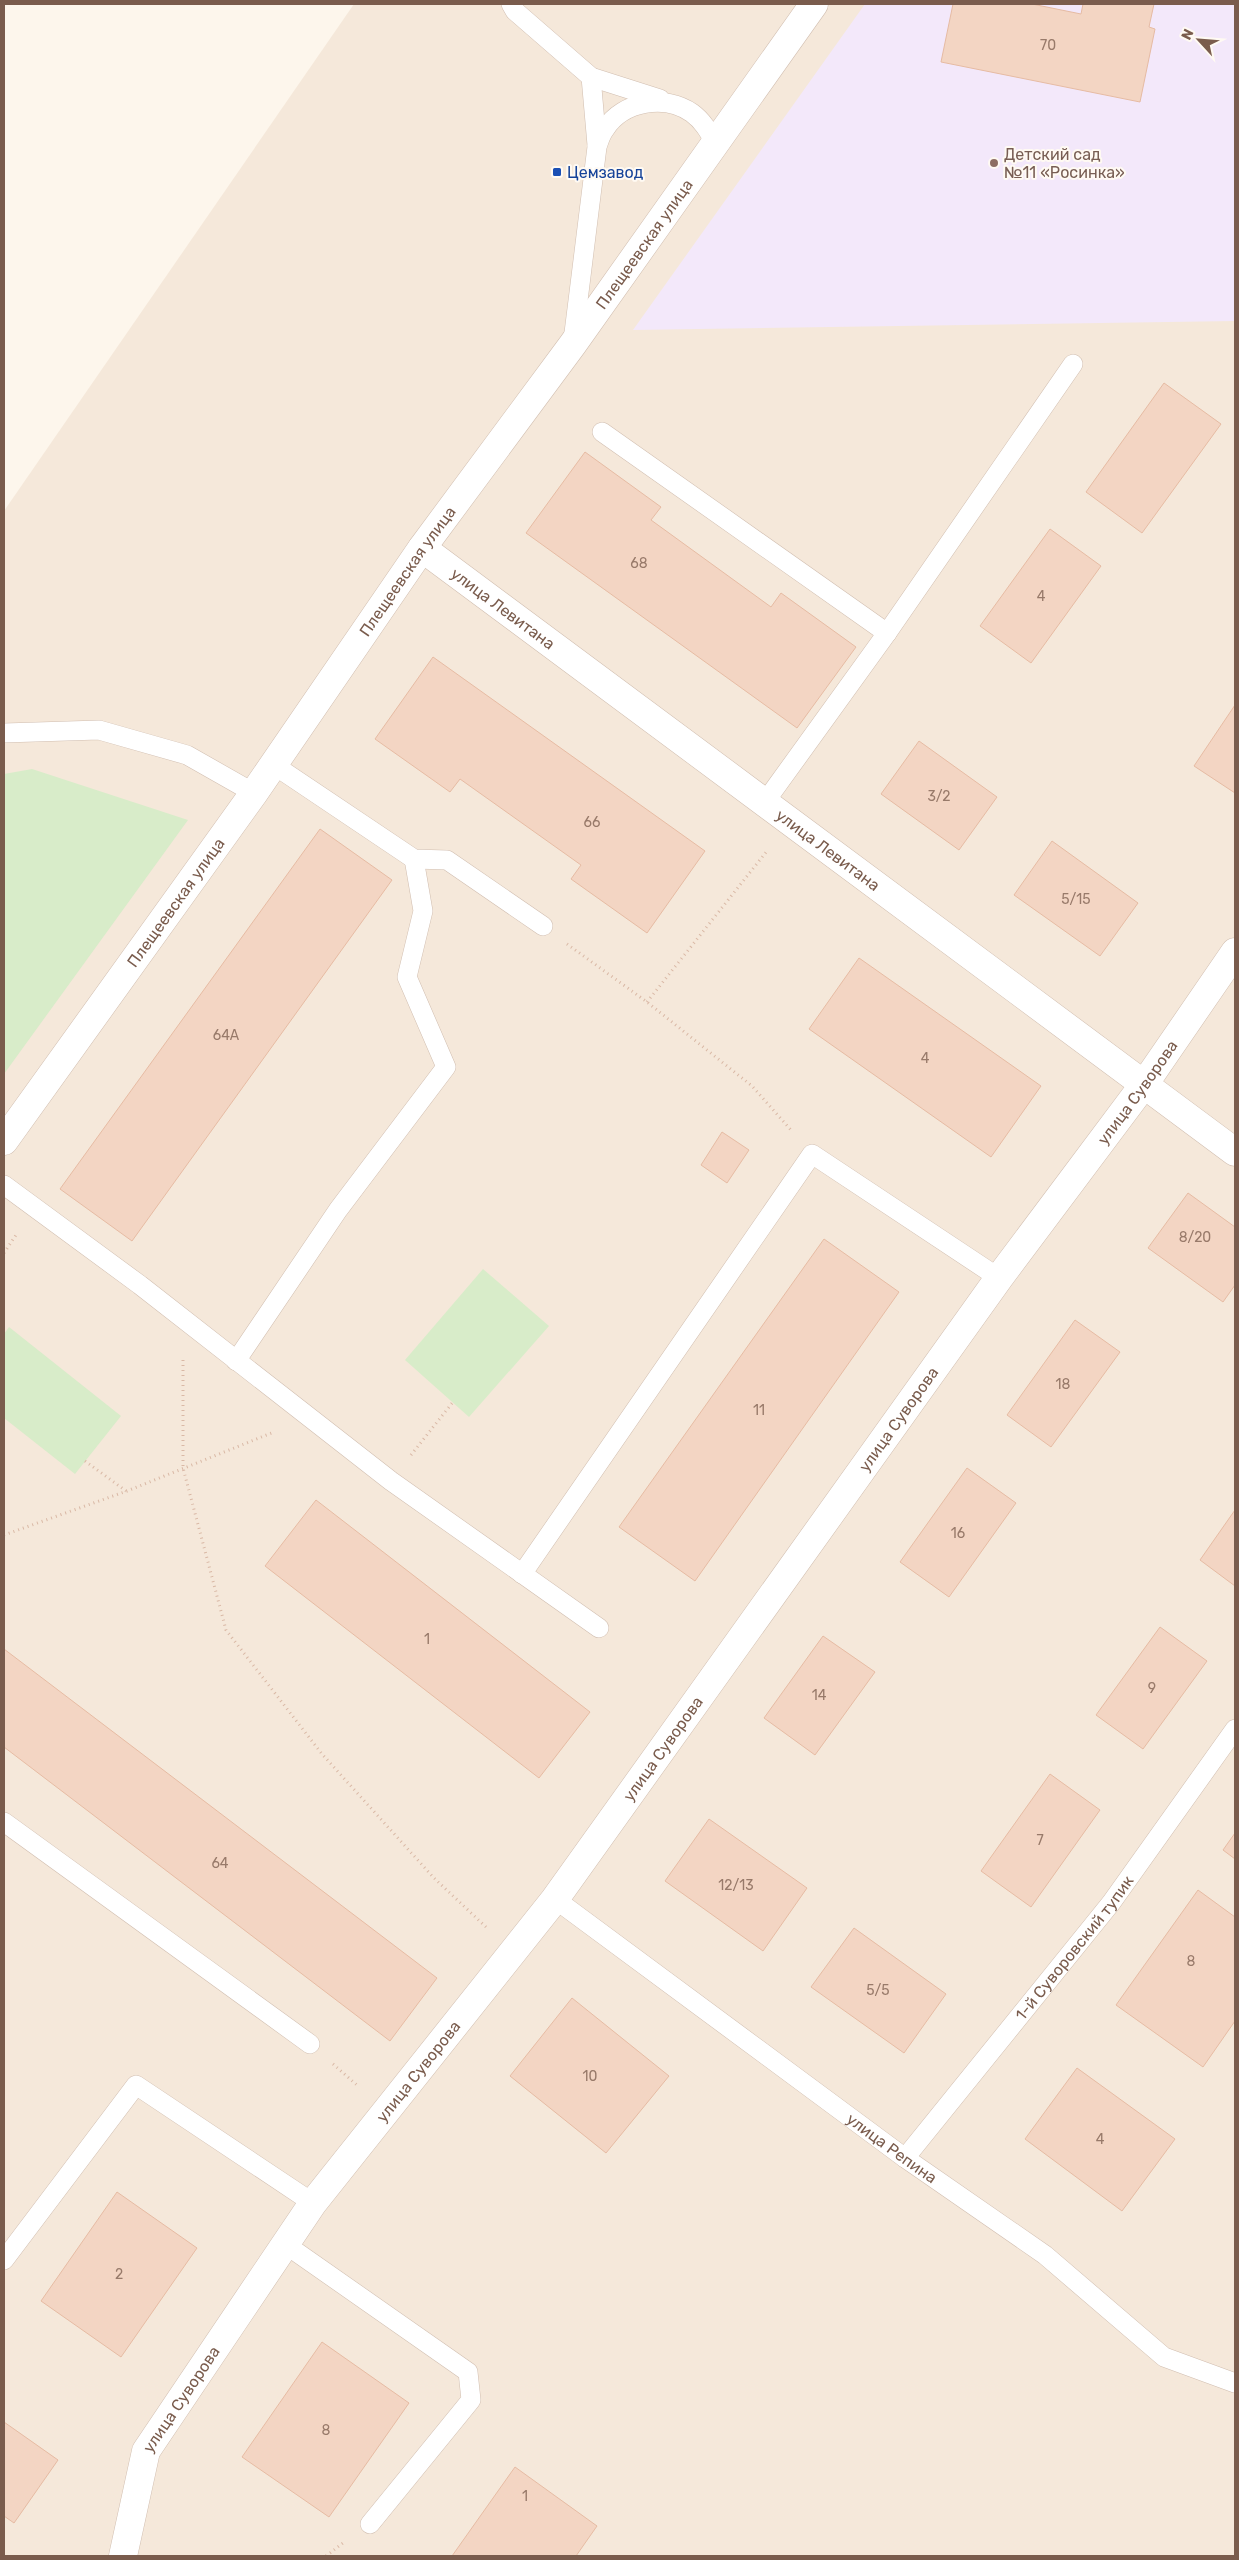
<svg xmlns="http://www.w3.org/2000/svg" width="1239" height="2560" font-family="Rubik,sans-serif">
<style>
.residential{fill:#f5e8da}
.education{fill:#f3e8fa}
.green{fill:#d8ecc9}
.building{fill:#f3d5c3;stroke:#e6bba3}
.lines{fill:none;stroke-linecap:round;stroke-linejoin:round}
.service-casing{stroke:#d1beb0;stroke-width:20}
.minor-casing{stroke:#d1beb0;stroke-width:29}
.tertiary-casing{stroke:#d1beb0;stroke-width:29}
.path{stroke:#d9b8a5;stroke-width:3;stroke-dasharray:1 4;stroke-linecap:butt}
.service{stroke:#fff;stroke-width:19}
.minor{stroke:#fff;stroke-width:28}
.tertiary{stroke:#fff;stroke-width:28}
.education-dot{fill:#8d6e63;stroke:#fffaf3;stroke-width:2}
.transit-dot{fill:#1a4fb4;stroke:#fffaf3;stroke-width:2}
.labels{text-anchor:middle;stroke-width:4;stroke-linejoin:round;paint-order:stroke}
.number-label{font-size:14px;fill:#987a6a}
.education-label{font-size:16px;fill:#785e54;stroke:#fffaf3;text-anchor:start}
.transit-label{font-size:16px;fill:#164399;stroke:#fffaf3;text-anchor:start}
.street-label{font-size:16px;fill:#7a5c4d;stroke:#fffaf3}
</style>
<rect width="100%" height="100%" fill="#fdf6ec"/>
<polygon class="residential" points="354,4 1235,4 1235,2556 4,2556 4,511"/>
<polygon class="education" points="865,4 1235,4 1235,321 633,330"/>
<g class="green">
<polygon points="32,769 188,820 4,1074 4,774"/>
<polygon points="483,1269 549,1326 469,1417 405,1360"/>
<polygon points="9,1327 121,1416 75,1474 4,1418 4,1334"/>
</g>
<g class="building">
<polygon points="953,4 1032,4 1081,14 1083,4 1154,4 1149,27 1155,29 1140,102 941,62"/>
<polygon points="1164,383 1221,424 1142,533 1086,492"/>
<polygon points="585,452 661,507 651,520 771,607 781,593 856,647 797,728 526,533"/>
<polygon points="1050,529 1101,566 1031,663 980,626"/>
<polygon points="433,657 705,851 647,933 571,879 581,865 460,779 450,792 375,739"/>
<polygon points="1235,705 1235,793 1194,766"/>
<polygon points="919,741 997,797 959,850 881,794"/>
<polygon points="320,829 392,880 132,1241 60,1189"/>
<polygon points="1052,841 1138,903 1100,956 1014,895"/>
<polygon points="859,958 1041,1086 991,1157 809,1029"/>
<polygon points="722,1132 749,1150 727,1183 701,1165"/>
<polygon points="1188,1193 1235,1227 1235,1285 1223,1302 1148,1248"/>
<polygon points="824,1239 899,1292 695,1581 619,1527"/>
<polygon points="1075,1320 1120,1352 1051,1447 1007,1415"/>
<polygon points="967,1468 1016,1503 949,1597 900,1562"/>
<polygon points="316,1500 590,1712 539,1778 265,1566"/>
<polygon points="1235,1510 1235,1586 1200,1560"/>
<polygon points="1160,1627 1207,1661 1143,1749 1096,1715"/>
<polygon points="823,1636 875,1672 815,1755 764,1718"/>
<polygon points="4,1649 437,1978 390,2041 4,1747"/>
<polygon points="1050,1774 1100,1810 1031,1907 981,1871"/>
<polygon points="709,1819 807,1888 763,1951 665,1881"/>
<polygon points="1235,1833 1235,1859 1223,1850"/>
<polygon points="1198,1890 1235,1917 1235,2021 1203,2067 1116,2005"/>
<polygon points="854,1928 946,1994 904,2053 811,1987"/>
<polygon points="572,1998 669,2076 606,2153 510,2076"/>
<polygon points="1077,2068 1175,2139 1122,2211 1025,2139"/>
<polygon points="117,2192 197,2248 121,2357 41,2301"/>
<polygon points="322,2342 409,2403 329,2517 242,2457"/>
<polygon points="4,2422 58,2460 14,2523 4,2516"/>
<polygon points="515,2467 597,2526 576,2556 452,2556"/>
</g>
<g class="lines">
<g class="service-casing">
<g id="service">
<polyline points="511,4 515,11 591,77 660,99"/>
<polyline points="591,77 597,145"/>
<path d="M573 341 597 147C599 141 601 134 605 129 623 101 665 94 692 113 703 121 709 132 716 144"/>
<polyline points="602,432 887,633"/>
<polyline points="4,733 99,730 187,755 254,793"/>
<polyline points="274,765 414,859 447,860 543,926"/>
<polyline points="765,802 887,633 1073,364"/>
<polyline points="4,1185 140,1285 391,1481 599,1628"/>
<polyline points="236,1361 338,1210 446,1067 407,977 423,911 414,859"/>
<polyline points="522,1574 812,1154 999,1278"/>
<polyline points="4,1822 310,2044"/>
<path id="s1" d="M555 1899 905 2158 1045 2255 1164 2357 1235 2383"/>
<path id="s2" d="M905 2158 1111 1903 1235 1729"/>
<polyline points="285,2244 468,2372 471,2400 370,2524"/>
<polyline points="4,2260 136,2085 313,2203"/>
</g>
</g>
<g class="minor-casing">
<g id="minor">
<path id="s3" d="M422 548 1235 1152"/>
<path id="s4" d="M123 2556 146 2451 313 2203 555 1899 999 1278 1145 1083 1235 952"/>
</g>
</g>
<g class="tertiary-casing">
<g id="tertiary">
<path id="s5" d="M4 1141 254 793 422 548 573 344 814 4"/>
</g>
</g>
<g class="path">
<polyline points="567,944 647,1002 752,1086 791,1130"/>
<polyline points="647,1002 767,851"/>
<polyline points="4,1253 16,1235"/>
<polyline points="183,1360 183,1468 226,1630 322,1754 434,1878 486,1927"/>
<polyline points="411,1455 453,1402"/>
<polyline points="85,1461 126,1491"/>
<polyline points="4,1535 127,1491 274,1432"/>
<polyline points="333,2064 358,2086"/>
<polyline points="326,2556 343,2543"/>
</g>
<use href="#service" class="service"/>
<use href="#minor" class="minor"/>
<use href="#tertiary" class="tertiary"/>
</g>
<circle class="education-dot" cx="994" cy="163" r="5"/>
<rect class="transit-dot" x="552" y="167" width="10" height="10" rx="2.5"/>
<g class="labels">
<g class="number-label">
<text x="1048" y="50">70</text>
<text x="639" y="568">68</text>
<text x="1041" y="601">4</text>
<text x="939" y="801">3/2</text>
<text x="592" y="827">66</text>
<text x="1076" y="904">5/15</text>
<text x="226" y="1040">64А</text>
<text x="925" y="1063">4</text>
<text x="1195" y="1242">8/20</text>
<text x="1063" y="1389">18</text>
<text x="759" y="1415">11</text>
<text x="958" y="1538">16</text>
<text x="427" y="1644">1</text>
<text x="1152" y="1693">9</text>
<text x="819" y="1700">14</text>
<text x="1040" y="1845">7</text>
<text x="220" y="1868">64</text>
<text x="736" y="1890">12/13</text>
<text x="1191" y="1966">8</text>
<text x="878" y="1995">5/5</text>
<text x="590" y="2081">10</text>
<text x="1100" y="2144">4</text>
<text x="119" y="2279">2</text>
<text x="326" y="2435">8</text>
<text x="525" y="2501">1</text>
</g>
<g class="education-label">
<text x="1004" y="160">Детский сад<tspan x="1004" dy="18">№11 «Росинка»</tspan></text>
</g>
<g class="transit-label">
<text x="567" y="178">Цемзавод</text>
</g>
<g class="street-label">
<text dy="6" stroke="none"><textPath href="#s5" startOffset="1102">Плещеевская улица</textPath></text>
<text dy="6" stroke="none"><textPath href="#s5" startOffset="698">Плещеевская улица</textPath></text>
<text dy="6" stroke="none"><textPath href="#s3" startOffset="101">улица Левитана</textPath></text>
<text dy="6" stroke="none"><textPath href="#s3" startOffset="506">улица Левитана</textPath></text>
<text dy="6" stroke="none"><textPath href="#s5" startOffset="294">Плещеевская улица</textPath></text>
<text dy="6" stroke="none"><textPath href="#s4" startOffset="1790">улица Суворова</textPath></text>
<text dy="6" stroke="none"><textPath href="#s4" startOffset="1385">улица Суворова</textPath></text>
<text dy="6" stroke="none"><textPath href="#s4" startOffset="980">улица Суворова</textPath></text>
<text dy="6" stroke="none"><textPath href="#s2" startOffset="270">1-й Суворовский тупик</textPath></text>
<text dy="6" stroke="none"><textPath href="#s4" startOffset="575">улица Суворова</textPath></text>
<text dy="6" stroke="none"><textPath href="#s1" startOffset="419">улица Репина</textPath></text>
<text dy="6" stroke="none"><textPath href="#s4" startOffset="170">улица Суворова</textPath></text>
</g>
</g>
<rect width="1239" height="2560" fill="none" stroke="#7a5c4d" stroke-width="10"/>
<g transform="translate(1199 40) rotate(296)" stroke="#fffaf3" stroke-width="4" paint-order="stroke">
<path d="M0-4L9 19L0 12L-9 19Z" fill="#7a5c4d"/>
<text y="-8" font-size="14" font-weight="bold" text-anchor="middle" fill="#7a5c4d">N</text>
</g>
</svg>
